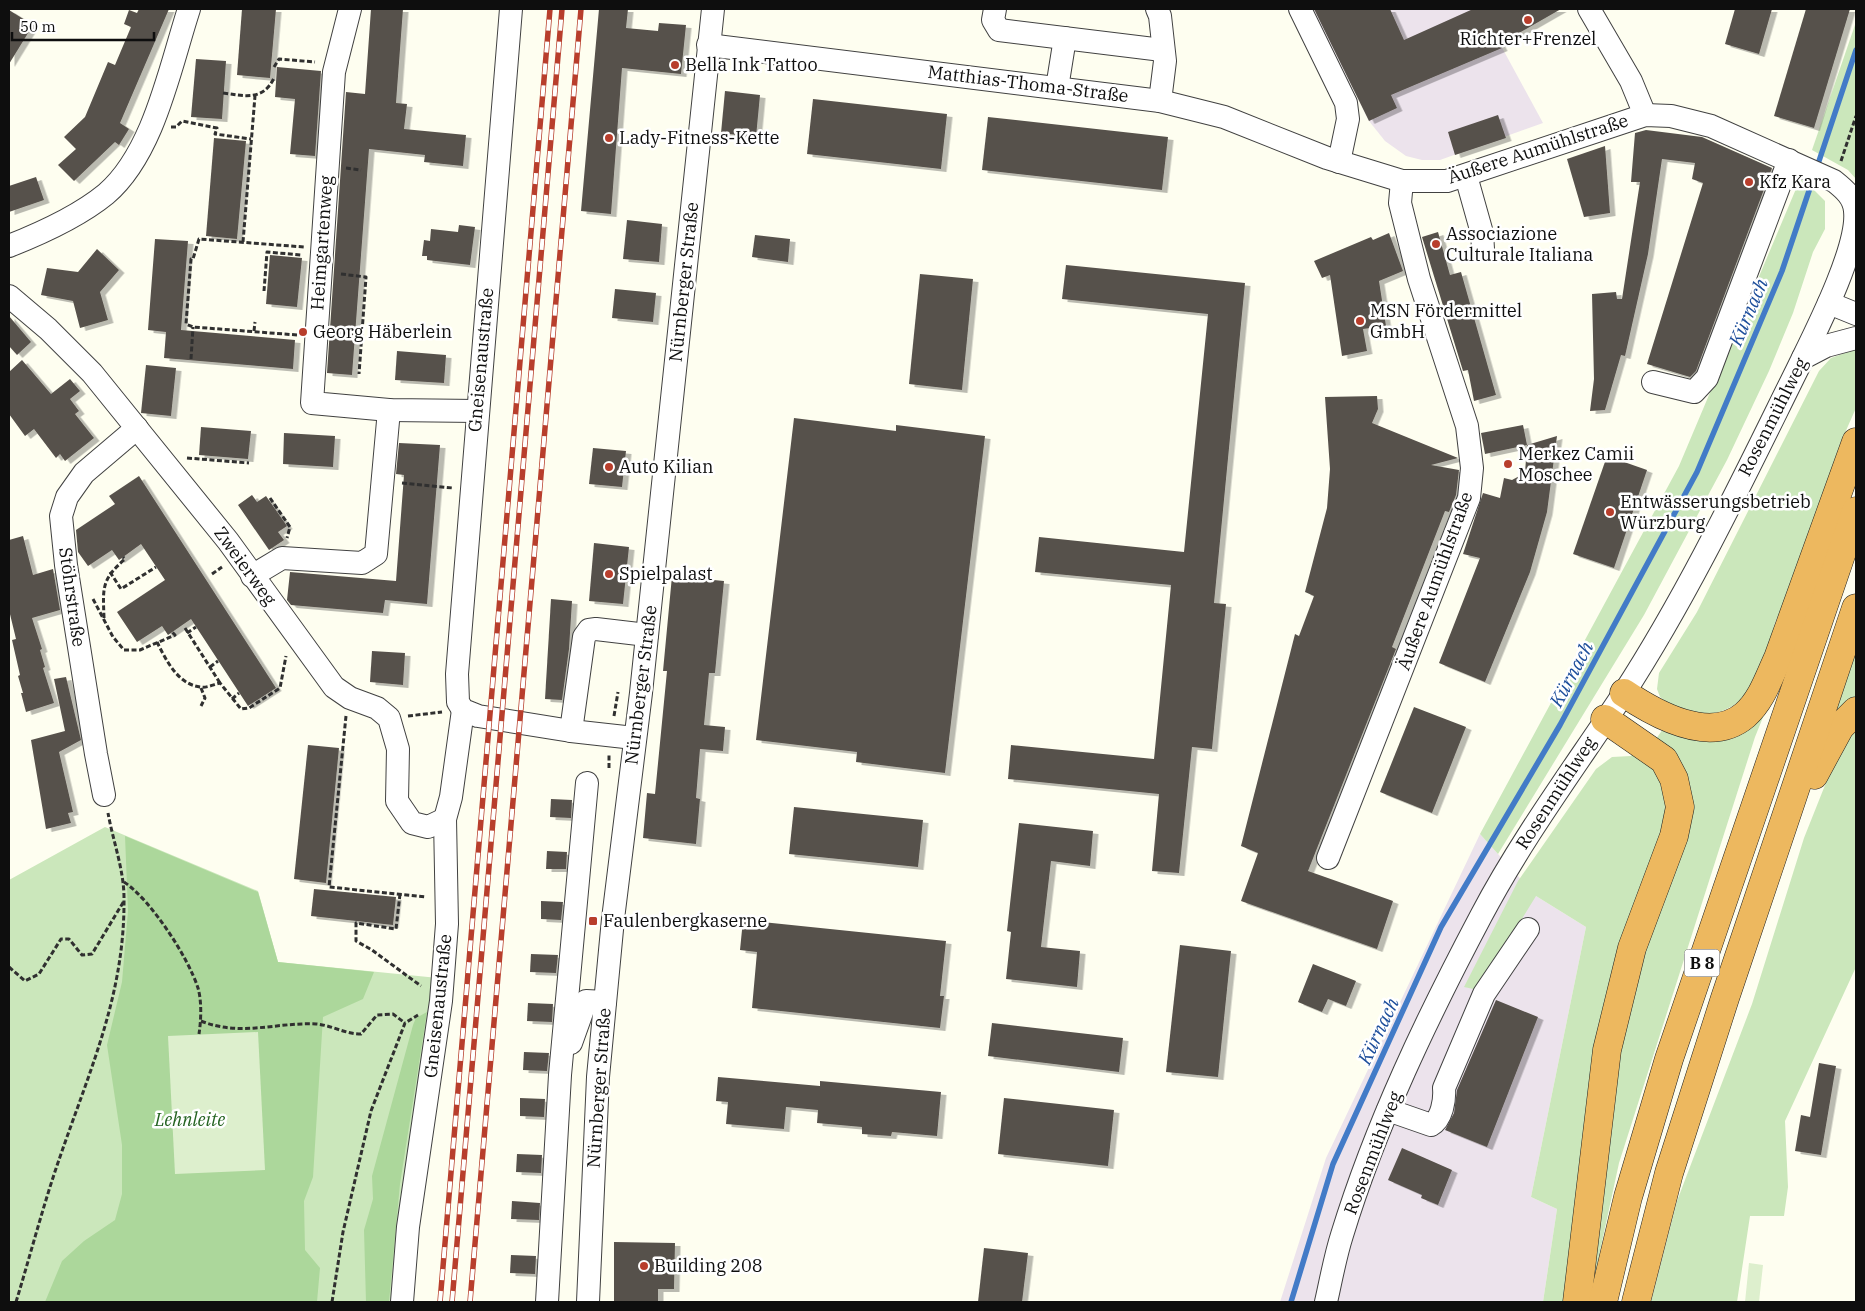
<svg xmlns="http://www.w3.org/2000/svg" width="1865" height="1311" font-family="'IBM Plex Serif',serif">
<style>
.industrial{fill:#ece3ec}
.green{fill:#cbe7bb}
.forest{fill:#acd79b}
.pitch{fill:#ddefcd}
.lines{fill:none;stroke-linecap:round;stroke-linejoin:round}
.stream{stroke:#427bc7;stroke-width:5.5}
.building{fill:#57514b;filter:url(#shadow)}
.minor-casing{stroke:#414141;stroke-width:24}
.highway-casing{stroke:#1f1f1f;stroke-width:29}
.path{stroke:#303030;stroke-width:3;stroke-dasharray:5 2.5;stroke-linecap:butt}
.minor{stroke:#fff;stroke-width:22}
.highway{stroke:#edb85f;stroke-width:28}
.rail-casing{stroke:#b83e2c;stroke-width:5.5}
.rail{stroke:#fff;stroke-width:4;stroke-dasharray:11;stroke-linecap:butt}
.poi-dot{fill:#b83e2c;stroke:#fff;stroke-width:2}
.labels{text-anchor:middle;stroke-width:5;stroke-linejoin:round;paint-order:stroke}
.shield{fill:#fff;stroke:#565656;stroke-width:1}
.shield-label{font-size:16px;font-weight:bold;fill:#0e0e0e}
.poi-label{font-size:18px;fill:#0e0e0e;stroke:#fff;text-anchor:start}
.street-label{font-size:18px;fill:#0e0e0e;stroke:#fff}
.park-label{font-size:18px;font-style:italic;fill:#246321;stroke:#fff}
.water-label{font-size:19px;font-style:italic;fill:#1d4e9b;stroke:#fff}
</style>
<defs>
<filter id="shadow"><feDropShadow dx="5.5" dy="3" stdDeviation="0" flood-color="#0004"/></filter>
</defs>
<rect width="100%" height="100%" fill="#fefef0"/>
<g class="industrial">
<polygon points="1313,9 1481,9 1543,123 1440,160 1422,160 1406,156 1385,141 1369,121"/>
<polygon points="1480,834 1536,896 1586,927 1531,1197 1557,1209 1543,1302 1280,1302 1326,1158"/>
</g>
<g class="green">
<polygon points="1856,22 1856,179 1848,170 1812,150"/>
<polygon points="1801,177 1825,201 1825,229 1813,252 1793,313 1769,371 1727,460 1644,615 1498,854 1480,834 1679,466"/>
<path d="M1856 349V408L1840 444 1786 605C1779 613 1774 621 1773 632 1772 637 1774 642 1772 647 1760 682 1737 721 1693 713 1683 711 1673 707 1664 704L1665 701 1660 697 1657 689 1659 673 1697 612 1819 371 1831 358Z"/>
<polygon points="1856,651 1856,697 1833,719"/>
<polygon points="1770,700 1755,737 1619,1163 1589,1302 1627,999 1679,849 1656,739 1663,729"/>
<polygon points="1856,727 1856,967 1785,1121 1788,1187 1784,1216 1750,1216 1737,1302 1651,1302 1677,1201 1752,1004 1804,838 1839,750"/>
<polygon points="1633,752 1652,762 1670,797 1566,1302 1543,1302 1557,1209 1531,1197 1586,927 1536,896 1478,990 1464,987 1518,881 1596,769 1612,757 1631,756"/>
<polygon points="105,827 258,891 278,962 438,978 393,1302 9,1302 9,880"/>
</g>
<g class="forest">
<polygon points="125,836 258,892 278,962 374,972 363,999 323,1017 313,1177 304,1201 305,1250 320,1268 317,1302 45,1302 62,1261 84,1241 115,1220 122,1194 122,1145 107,1045 122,982 128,911"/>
<polygon points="427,1012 400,1184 389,1302 366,1302 364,1230 373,1199 372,1176 413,1025 416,1018"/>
</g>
<g class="pitch">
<polygon points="258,1032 265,1170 175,1174 168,1036"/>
<polygon points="1749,1263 1763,1265 1759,1302 1745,1302"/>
</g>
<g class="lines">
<g class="stream">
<polyline points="1817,167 1856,50"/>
<polyline points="1291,1302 1333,1164 1441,927 1560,725 1697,472 1782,271 1814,176"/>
</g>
</g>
<g class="building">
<polygon points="139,9 169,9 120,123 129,129 119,145 115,142 74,181 58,165 76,149 64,137 85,117 108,62 115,65 131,27 124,24 129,10 137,13"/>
<polygon points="242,9 276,9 270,78 237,75"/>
<polygon points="371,9 403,9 396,103 407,104 404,129 466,135 463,166 424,162 425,155 369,149 352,375 327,373 346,92 365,94"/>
<polygon points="599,9 628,9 626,28 658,31 659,23 686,25 681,74 622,68 611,214 581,211"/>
<polygon points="1314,9 1390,9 1404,40 1473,9 1561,9 1500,44 1502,48 1391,95 1397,108 1369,121"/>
<polygon points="1735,9 1772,9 1759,54 1725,44"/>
<polygon points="1806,9 1850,9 1814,128 1774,116"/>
<polygon points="9,10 33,25 9,64"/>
<polygon points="196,59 226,61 222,119 191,117"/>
<polygon points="277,67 321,71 315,156 290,154 295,99 275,97"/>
<polygon points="725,91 760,95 756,137 721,133"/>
<polygon points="813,99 947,114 941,169 807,154"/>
<polygon points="1498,115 1506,138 1455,155 1448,132"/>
<polygon points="988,117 1168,137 1162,190 982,170"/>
<polygon points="1646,130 1702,137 1772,168 1696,371 1690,377 1647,364 1703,183 1692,179 1695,163 1662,159 1648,254 1625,356 1621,355 1605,410 1590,411 1594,379 1592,294 1616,292 1617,299 1622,299 1640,182 1631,182 1635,133"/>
<polygon points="214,138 246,141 237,239 206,236"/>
<polygon points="1605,146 1610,213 1584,217 1567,159"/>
<polygon points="36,177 44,200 9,212 9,186"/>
<polygon points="627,220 662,224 659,262 623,259"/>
<polygon points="459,225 475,227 470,265 427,260 427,256 422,256 424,240 430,241 431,229 458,232"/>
<polygon points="1438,232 1450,275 1461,272 1496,395 1474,401 1468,370 1463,371 1422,237"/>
<polygon points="1389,233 1403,271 1379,281 1386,326 1363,329 1367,351 1342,356 1330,275 1322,278 1314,261 1371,237 1373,240"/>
<polygon points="755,235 790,239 788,262 752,257"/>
<polygon points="155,239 188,241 181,330 295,340 293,369 164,358 166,332 148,330"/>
<polygon points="97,249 119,270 100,292 108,320 80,328 73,301 41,295 47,268 78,272"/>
<polygon points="270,255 302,258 297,307 266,304"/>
<polygon points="1066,265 1245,283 1214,603 1226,604 1212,749 1192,747 1179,873 1152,871 1159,794 1008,779 1011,745 1154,759 1171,585 1035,572 1039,537 1184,552 1208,314 1062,299"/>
<polygon points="920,274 973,279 962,390 909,384"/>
<polygon points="615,289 656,293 653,322 612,318"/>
<polygon points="9,316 31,342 17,355 9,346"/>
<polygon points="397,351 446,355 444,383 395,380"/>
<polygon points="22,360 51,394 70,379 80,391 70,399 79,411 75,414 94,438 65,461 60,454 56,458 34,429 25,436 9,414 9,372"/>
<polygon points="146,365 176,368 171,416 141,413"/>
<polygon points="1377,396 1378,409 1372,423 1458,458 1431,465 1459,470 1456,495 1449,512 1445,511 1392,647 1396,649 1308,871 1393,901 1377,949 1241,901 1258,853 1241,846 1295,634 1299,636 1314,596 1305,592 1327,508 1330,469 1325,397"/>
<polygon points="794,418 896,431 896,425 985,436 945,773 856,762 857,752 756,740"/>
<polygon points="1523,425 1527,445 1485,454 1481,433"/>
<polygon points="201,427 251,431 248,459 199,455"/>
<polygon points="284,433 335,436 333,467 283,464"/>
<polygon points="1557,436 1547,512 1530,572 1485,682 1439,663 1480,558 1463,554 1483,493 1500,498 1504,478 1512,480 1525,473 1527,445"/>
<polygon points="399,443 440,445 427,604 385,600 383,613 291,605 287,600 290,572 396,581 404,475 396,474"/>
<polygon points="593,448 626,451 622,487 589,484"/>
<polygon points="1607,456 1647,470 1614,568 1573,554"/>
<polygon points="139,476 276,688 248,706 191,619 168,635 162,626 137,642 117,612 165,580 141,544 119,560 112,550 88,566 78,552 76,530 115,504 109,496"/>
<polygon points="252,495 257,502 266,496 287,526 278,532 284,540 269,550 238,505"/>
<polygon points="23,536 33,575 53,569 60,610 32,618 42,649 40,650 45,667 43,668 54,703 26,712 21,693 23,693 18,676 20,675 12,640 16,639 9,610 9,540"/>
<polygon points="594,543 629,547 623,604 589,601"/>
<polygon points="672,576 724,581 715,673 709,673 704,725 725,727 723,751 700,749 696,798 700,799 696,844 643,838 647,793 655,794 667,671 663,671"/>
<polygon points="551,599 572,601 569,649 562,700 545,699"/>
<polygon points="372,651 405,653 403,685 370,682"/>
<polygon points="66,677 81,740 59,752 73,812 68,813 71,823 46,829 31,740 65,731 54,679"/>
<polygon points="1414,707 1466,727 1432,813 1380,792"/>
<polygon points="308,745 339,748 326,883 294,879"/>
<polygon points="551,799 572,800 571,818 550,817"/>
<polygon points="794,807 923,820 918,867 789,854"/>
<polygon points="1019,823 1093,831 1090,866 1051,861 1041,947 1080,951 1077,987 1006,979 1011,932 1007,931"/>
<polygon points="547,851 567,852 566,869 546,869"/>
<polygon points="314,889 396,897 393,925 311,916"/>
<polygon points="541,901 563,902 561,920 541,919"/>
<polygon points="743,920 946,941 940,996 944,996 940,1028 752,1008 757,952 740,950"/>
<polygon points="1180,945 1231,951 1218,1077 1166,1072"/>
<polygon points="531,954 558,955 556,973 530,972"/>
<polygon points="1313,964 1356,981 1346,1006 1328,999 1322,1012 1298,1002"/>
<polygon points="1496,1000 1538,1017 1487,1147 1445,1130 1454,1113 1457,1090"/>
<polygon points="528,1003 553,1004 552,1022 527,1021"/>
<polygon points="992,1023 1123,1038 1119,1072 988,1056"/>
<polygon points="524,1052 549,1053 547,1071 523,1070"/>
<polygon points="1819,1063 1836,1066 1821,1155 1795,1151 1801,1115 1810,1117"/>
<polygon points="718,1077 820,1086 820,1081 941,1092 937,1136 892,1132 891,1136 862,1134 862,1127 817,1123 818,1110 786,1107 784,1129 726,1124 728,1102 716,1101"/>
<polygon points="520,1098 545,1099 544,1117 520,1116"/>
<polygon points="1004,1098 1114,1110 1108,1166 998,1154"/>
<polygon points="1402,1148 1452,1170 1438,1205 1421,1198 1422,1195 1388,1180"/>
<polygon points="517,1154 542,1155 541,1173 516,1172"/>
<polygon points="512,1201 540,1203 539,1220 511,1219"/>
<polygon points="614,1242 675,1243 674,1289 658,1289 658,1302 614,1302"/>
<polygon points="984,1248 1028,1253 1022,1302 978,1302"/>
<polygon points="511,1255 536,1256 535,1274 510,1273"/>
</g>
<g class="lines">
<g class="minor-casing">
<g id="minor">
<polyline points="350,9 334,72 312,403 389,410 477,411"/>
<polyline points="511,9 457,674 458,702 463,710 478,716 571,731 634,738"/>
<polyline points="995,9 993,20 999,30 1162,50"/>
<polyline points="1157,9 1160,16 1165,61 1160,101"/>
<polyline points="1300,9 1346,103 1348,119 1339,162"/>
<polyline points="1589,9 1631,81 1645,115"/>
<path d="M708 45 1160 101 1224 117 1327 158 1402 181H1447L1645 115 1671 116 1711 126 1834 181C1844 189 1854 197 1855 211 1859 248 1814 335 1797 370 1743 479 1690 591 1624 693 1575 767 1522 838 1481 916 1427 1018 1376 1124 1342 1235 1335 1257 1331 1280 1326 1302"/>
<polyline points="1057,88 1065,38"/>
<polyline points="1466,176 1482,233 1483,249"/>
<path d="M9 246C42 233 78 217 106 194 154 153 170 67 189 9"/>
<polyline points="9,296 48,329 92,373 228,541 334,687 350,698 377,708 389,718 398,749 397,801 412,823 428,827 445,819"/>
<polyline points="1829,303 1856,314"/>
<polyline points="1803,358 1826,346 1856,338"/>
<polyline points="1653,382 1694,392 1707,378 1789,160"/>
<polyline points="252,576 282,558 362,563 376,554 389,410"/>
<polyline points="571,731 584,637 589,630 596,629 647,635"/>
<polyline points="104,795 96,754 66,565 61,516 67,497 84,473 137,428"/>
<polyline points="1328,858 1469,498 1472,468 1467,426 1419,279 1400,203 1402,181"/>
<polyline points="571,1043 586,1001 605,1002"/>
<path d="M1388 1110 1431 1125C1442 1119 1445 1100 1444 1088L1484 994 1528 929"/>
<polyline points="402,1302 408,1227 441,1001 447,924 445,819 451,797 463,710"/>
<polyline points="547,1302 560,1075 587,783"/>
<polyline points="588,1302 598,1077 613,919 641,693 713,9"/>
</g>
</g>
<g class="highway-casing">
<g id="highway">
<path d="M1624 693C1655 714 1710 745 1745 715 1762 700 1769 677 1778 658L1856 442"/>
<polyline points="1814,775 1840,727 1856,711"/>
<polyline points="1577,1302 1607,1050 1632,948 1674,836 1680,807 1674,779 1664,760 1605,719"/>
<polyline points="1603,1302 1628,1197 1669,1059 1856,511"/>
<polyline points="1636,1302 1669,1173 1725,998 1856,608"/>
</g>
</g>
<g class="path">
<polyline points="274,67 279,59 315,62"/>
<path d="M223 93C245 96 263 101 274 78"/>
<polyline points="171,127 176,127 182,121 217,128 215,134 251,139"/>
<polyline points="1841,161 1856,116"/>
<polyline points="346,168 361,170"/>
<polyline points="243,242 255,96"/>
<polyline points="341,274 366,277 359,374"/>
<polyline points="264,291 267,252 301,255"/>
<polyline points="254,331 255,322"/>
<polyline points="297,335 193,327 186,324 191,259 193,259 199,239 304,247"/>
<polyline points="191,359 193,327"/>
<polyline points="187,458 249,463"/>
<polyline points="402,483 453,488"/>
<polyline points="270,498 290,527 287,538"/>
<polyline points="110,572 121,589 156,567"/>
<polyline points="212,574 222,567"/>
<polyline points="93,599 113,637 124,650 140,650 175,635 172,632"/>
<path d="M104 618C103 588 101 580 125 559L123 557"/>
<polyline points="185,628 220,683"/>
<polyline points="187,633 196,627"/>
<path d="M157 642C166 660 178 685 201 687 207 688 215 684 220 683L241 709 249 708 280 688 286 656"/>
<polyline points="210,667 218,661"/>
<polyline points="201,688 205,698 201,706"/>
<polyline points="232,699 239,693"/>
<polyline points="346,716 329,887 426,897"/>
<polyline points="408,716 442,712"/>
<polyline points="614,716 618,692"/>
<polyline points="609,768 609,754"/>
<path d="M124 882C151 900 188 957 198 988 202 1002 201 1021 199 1034"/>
<polyline points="400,894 396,929 356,923 356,941 372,950 421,986"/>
<polyline points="9,967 25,981 39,974 61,939 69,939 82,955 92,954 124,901"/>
<path d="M201 1021C241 1037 276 1022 316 1024 331 1025 345 1034 361 1034L377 1015 393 1014 405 1023"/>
<path d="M16 1302C31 1253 44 1202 61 1154 91 1067 125 993 124 898 124 870 113 841 108 813"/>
<polyline points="332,1302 343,1232 371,1111 405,1023 418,1015"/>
</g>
<use href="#minor" class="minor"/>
<use href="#highway" class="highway"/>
<g class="rail-casing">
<g id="rail">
<polyline points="440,1302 550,9"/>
<polyline points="452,1302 562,9"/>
<polyline points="470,1302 581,9"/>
</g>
</g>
<use href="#rail" class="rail"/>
</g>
<g class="poi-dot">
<circle cx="1528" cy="20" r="5"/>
<circle cx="675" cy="65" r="5"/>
<circle cx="609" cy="138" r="5"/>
<circle cx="1749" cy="182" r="5"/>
<circle cx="1436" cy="244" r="5"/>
<circle cx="1360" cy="321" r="5"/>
<circle cx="303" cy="332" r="5"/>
<circle cx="1508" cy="464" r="5"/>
<circle cx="609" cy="467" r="5"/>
<circle cx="1610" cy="512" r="5"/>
<circle cx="609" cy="574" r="5"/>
<rect x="588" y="916" width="10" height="10" rx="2.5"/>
<circle cx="644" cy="1266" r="5"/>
</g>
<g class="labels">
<rect class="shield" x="1684.5" y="949.5" width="35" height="27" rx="4"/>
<g class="shield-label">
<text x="1702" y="969">B 8</text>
</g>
<g class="poi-label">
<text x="1528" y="45" text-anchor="middle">Richter+Frenzel</text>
<text x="685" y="71">Bella Ink Tattoo</text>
<text x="619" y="144">Lady-Fitness-Kette</text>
<text x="1759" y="188">Kfz Kara</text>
<text x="1446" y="240">Associazione<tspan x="1446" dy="21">Culturale Italiana</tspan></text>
<text x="1370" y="317">MSN Fördermittel<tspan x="1370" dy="21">GmbH</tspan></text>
<text x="313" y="338">Georg Häberlein</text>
<text x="1518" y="460">Merkez Camii<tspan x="1518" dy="21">Moschee</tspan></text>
<text x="619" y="473">Auto Kilian</text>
<text x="1620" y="508">Entwässerungsbetrieb<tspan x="1620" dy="21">Würzburg</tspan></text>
<text x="619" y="580">Spielpalast</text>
<text x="603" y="927">Faulenbergkaserne</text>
<text x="654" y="1272">Building 208</text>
</g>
<g class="street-label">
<text transform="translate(1028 84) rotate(7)" y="6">Matthias-Thoma-Straße</text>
<text transform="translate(1538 149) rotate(-18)" y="6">Äußere Aumühlstraße</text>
<text transform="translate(322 243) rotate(-86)" y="6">Heimgartenweg</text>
<text transform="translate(684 282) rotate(-84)" y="6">Nürnberger Straße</text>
<text transform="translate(481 360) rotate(-85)" y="6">Gneisenaustraße</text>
<text transform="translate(1773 417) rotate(-63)" y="6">Rosenmühlweg</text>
<text transform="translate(245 566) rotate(54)" y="6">Zweierweg</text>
<text transform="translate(1435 581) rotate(-70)" y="6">Äußere Aumühlstraße</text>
<text transform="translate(72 597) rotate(82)" y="6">Stöhrstraße</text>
<text transform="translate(641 685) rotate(-83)" y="6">Nürnberger Straße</text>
<text transform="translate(1556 793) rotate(-57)" y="6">Rosenmühlweg</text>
<text transform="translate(438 1006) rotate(-84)" y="6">Gneisenaustraße</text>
<text transform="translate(599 1088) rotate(-86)" y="6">Nürnberger Straße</text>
<text transform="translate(1373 1153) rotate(-69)" y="6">Rosenmühlweg</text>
</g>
<g class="park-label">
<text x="190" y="1126">Lehnleite</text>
</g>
<g class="water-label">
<text transform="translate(1748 312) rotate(-67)" y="7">Kürnach</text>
<text transform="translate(1571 674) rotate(-62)" y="7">Kürnach</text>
<text transform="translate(1378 1031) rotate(-65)" y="7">Kürnach</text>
</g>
</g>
<rect width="1865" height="1311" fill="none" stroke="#0e0e0e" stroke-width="20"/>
<path d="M12 32v8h142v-8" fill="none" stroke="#0e0e0e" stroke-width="2.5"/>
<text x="20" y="32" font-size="15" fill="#0e0e0e" stroke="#ffffff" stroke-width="4" paint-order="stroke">50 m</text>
</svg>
